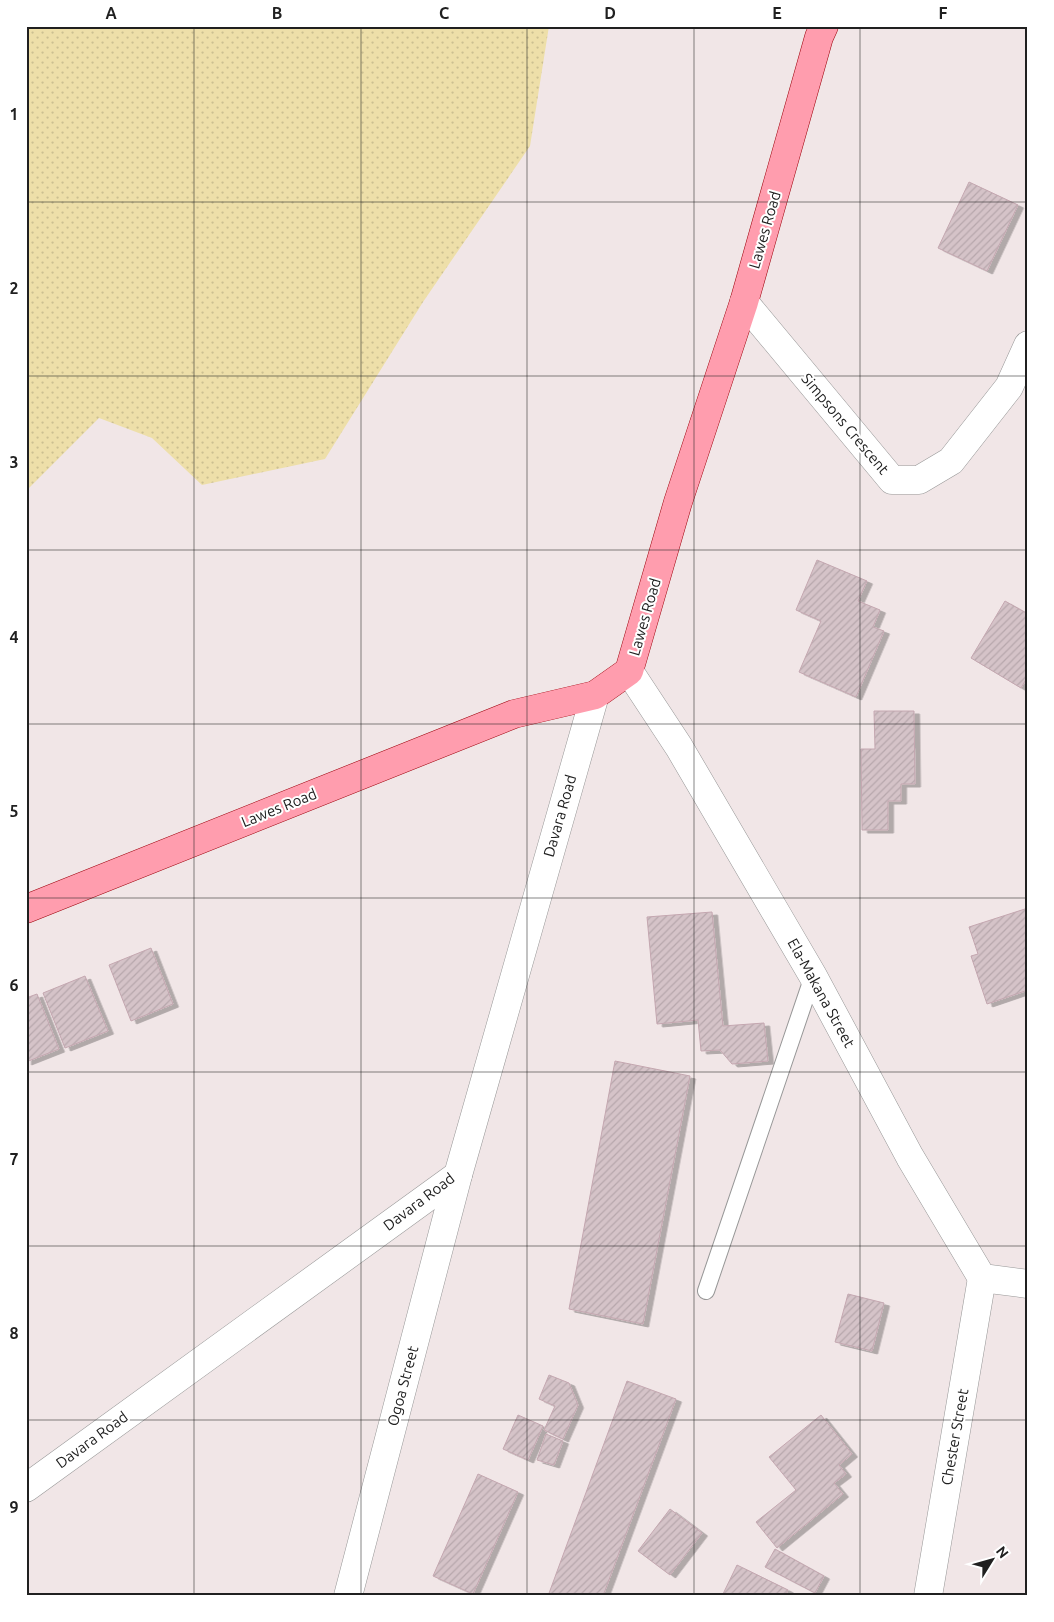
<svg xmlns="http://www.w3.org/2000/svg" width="1054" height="1622" font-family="Ubuntu,sans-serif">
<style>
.grass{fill:url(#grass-dots)}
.building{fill:url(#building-hatch);stroke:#c4a7b0;filter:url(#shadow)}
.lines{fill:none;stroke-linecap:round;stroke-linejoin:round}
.service-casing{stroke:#979797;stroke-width:18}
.minor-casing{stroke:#979797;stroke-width:29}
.primary-casing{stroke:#9c000a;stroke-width:29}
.service{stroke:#fff;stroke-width:16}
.minor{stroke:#fff;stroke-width:28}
.primary{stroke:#ff9dae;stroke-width:28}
.grid{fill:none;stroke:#202020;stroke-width:1;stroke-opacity:0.55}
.labels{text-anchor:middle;stroke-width:4;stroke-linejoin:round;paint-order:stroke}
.street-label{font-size:15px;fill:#202020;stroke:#fff}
.neatline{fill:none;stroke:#202020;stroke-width:2}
.grid-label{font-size:16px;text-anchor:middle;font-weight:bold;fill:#202020}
</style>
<defs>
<pattern id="grass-dots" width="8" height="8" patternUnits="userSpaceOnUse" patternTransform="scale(1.25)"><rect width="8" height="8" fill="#eedfa9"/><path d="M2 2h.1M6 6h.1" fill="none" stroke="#ccbf91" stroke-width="1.8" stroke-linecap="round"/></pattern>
<pattern id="building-hatch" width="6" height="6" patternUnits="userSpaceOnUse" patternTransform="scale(1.25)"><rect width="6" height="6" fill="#d5c3c8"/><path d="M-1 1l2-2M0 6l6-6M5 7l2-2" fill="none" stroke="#b7a7ac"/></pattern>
<filter id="shadow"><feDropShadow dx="5.5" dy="3" stdDeviation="0" flood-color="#0004"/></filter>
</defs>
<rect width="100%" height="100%" fill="#f1e6e7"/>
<polygon class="grass" points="26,26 549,26 530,146 423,302 325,459 202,485 152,438 99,418 26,491"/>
<g class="building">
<polygon points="969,182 1018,205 987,271 938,248"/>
<polygon points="817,560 867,581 858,601 880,610 873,627 884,631 856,697 799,672 821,621 796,610"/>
<polygon points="1005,601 1028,614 1028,676 1021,688 971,658"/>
<polygon points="874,711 914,711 915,784 901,784 901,801 888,801 888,830 862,830 861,749 875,749"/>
<polygon points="1028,908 1028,990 987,1004 971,956 978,954 969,927"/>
<polygon points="712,912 723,1026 764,1023 768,1061 732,1064 720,1050 701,1051 698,1020 657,1024 647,917"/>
<polygon points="151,948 173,1004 131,1021 109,965"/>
<polygon points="85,976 108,1031 65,1048 43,993"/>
<polygon points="37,994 59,1049 26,1062 26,998"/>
<polygon points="615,1061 690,1076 643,1324 569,1309"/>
<polygon points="848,1294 884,1303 872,1351 835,1342"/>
<polygon points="549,1375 569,1383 578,1405 563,1439 544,1430 555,1406 539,1399"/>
<polygon points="627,1381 676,1399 603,1596 548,1596"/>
<polygon points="518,1415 543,1426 528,1460 503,1449"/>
<polygon points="821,1415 852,1454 839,1465 846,1474 834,1483 843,1494 777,1548 756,1522 796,1490 769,1457"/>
<polygon points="546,1434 563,1441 554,1465 537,1460"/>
<polygon points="478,1474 518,1492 473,1594 433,1576"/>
<polygon points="670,1509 702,1533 670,1575 638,1551"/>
<polygon points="775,1549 824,1576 815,1593 765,1567"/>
<polygon points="737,1565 788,1590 785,1596 722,1596"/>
</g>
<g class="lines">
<g class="service-casing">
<polyline id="service" points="706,1291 813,976"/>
</g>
<g class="minor-casing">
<g id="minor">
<polyline points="744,302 892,480 919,480 951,461 1009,387 1028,345"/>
<polyline points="629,671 679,747 813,976 910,1157 982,1278 1028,1284"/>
<polyline points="26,1488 458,1175 595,695"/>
<polyline points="348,1596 458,1175"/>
<polyline points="928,1596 982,1278"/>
</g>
</g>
<g class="primary-casing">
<polyline id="primary" points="26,909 514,714 595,695 629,671 678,502 744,302 819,37 824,26"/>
</g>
<use href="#service" class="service"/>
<use href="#minor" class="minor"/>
<use href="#primary" class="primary"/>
</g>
<path class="grid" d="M194 26V1596M361 26V1596M527 26V1596M694 26V1596M860 26V1596M26 202H1028M26 376H1028M26 550H1028M26 724H1028M26 898H1028M26 1072H1028M26 1246H1028M26 1420H1028"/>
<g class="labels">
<g class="street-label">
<text transform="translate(765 230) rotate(-74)" y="5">Lawes Road</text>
<text transform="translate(845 424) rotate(50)" y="5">Simpsons Crescent</text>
<text transform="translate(645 617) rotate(-74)" y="5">Lawes Road</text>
<text transform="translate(279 808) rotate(-22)" y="5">Lawes Road</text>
<text transform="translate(560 816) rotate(-74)" y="5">Davara Road</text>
<text transform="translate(821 993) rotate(61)" y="5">Ela-Makana Street</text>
<text transform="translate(419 1202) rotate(-37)" y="5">Davara Road</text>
<text transform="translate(403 1386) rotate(-75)" y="5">Ogoa Street</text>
<text transform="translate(955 1437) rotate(-80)" y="5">Chester Street</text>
<text transform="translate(92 1440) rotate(-36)" y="5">Davara Road</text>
</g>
</g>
<rect width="1054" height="1622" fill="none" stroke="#ffffff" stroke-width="55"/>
<g transform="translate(992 1560) rotate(53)" stroke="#ffffff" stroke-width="4" paint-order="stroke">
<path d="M0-4L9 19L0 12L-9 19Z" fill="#202020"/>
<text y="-8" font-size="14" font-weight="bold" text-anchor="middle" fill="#202020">N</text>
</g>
<rect x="28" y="28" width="998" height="1566" class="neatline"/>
<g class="grid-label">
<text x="111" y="19">A</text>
<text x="277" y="19">B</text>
<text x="444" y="19">C</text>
<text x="610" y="19">D</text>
<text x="777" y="19">E</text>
<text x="943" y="19">F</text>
<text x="14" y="120">1</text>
<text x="14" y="294">2</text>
<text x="14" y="468">3</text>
<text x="14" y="643">4</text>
<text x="14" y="817">5</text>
<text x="14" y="991">6</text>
<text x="14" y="1165">7</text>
<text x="14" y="1339">8</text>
<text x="14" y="1513">9</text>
</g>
</svg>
